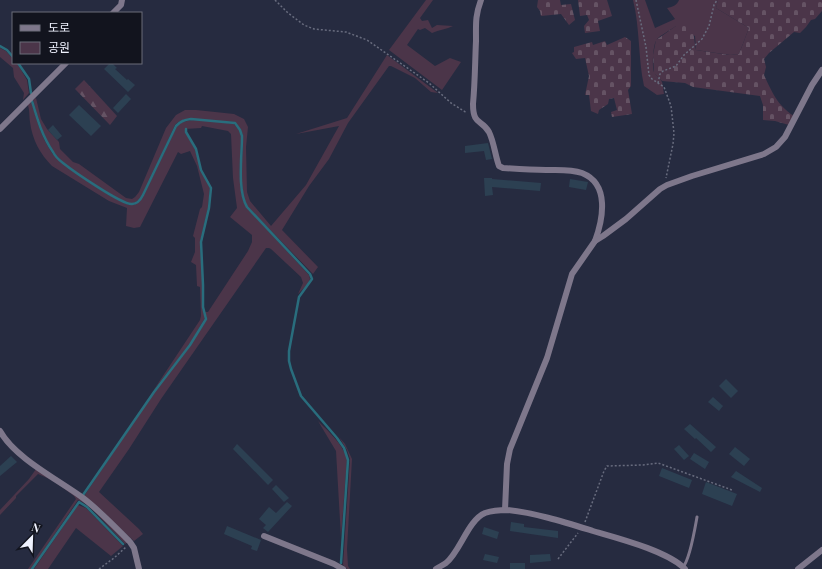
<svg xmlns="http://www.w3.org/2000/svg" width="822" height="569" font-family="'Playfair Display','Noto Sans KR',serif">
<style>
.green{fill:#4b3549}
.forest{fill:url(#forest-firs)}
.cemetery{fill:url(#cemetery-stones)}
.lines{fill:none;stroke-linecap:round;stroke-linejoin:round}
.stream{stroke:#296d7d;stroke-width:2.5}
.building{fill:#2c4052}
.path{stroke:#686c7e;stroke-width:1.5;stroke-dasharray:2 2;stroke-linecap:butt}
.service{stroke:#7e778b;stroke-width:3}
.minor{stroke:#7e778b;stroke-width:6}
</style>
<defs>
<pattern id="forest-firs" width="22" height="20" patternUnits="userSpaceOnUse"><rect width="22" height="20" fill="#4b3549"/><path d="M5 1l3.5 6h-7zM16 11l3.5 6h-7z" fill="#655364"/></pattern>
<pattern id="cemetery-stones" width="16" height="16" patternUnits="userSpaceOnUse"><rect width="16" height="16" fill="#4b3549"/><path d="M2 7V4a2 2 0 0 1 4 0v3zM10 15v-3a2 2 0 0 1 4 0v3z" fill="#655364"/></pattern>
</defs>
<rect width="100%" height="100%" fill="#262b40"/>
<g class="green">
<path d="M426 0H433L420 18 422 21 428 20 432 28 437 25 453 26C447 29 439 30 432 33L425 28 420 30 418 29 407 45 435 66 450 58 461 62 442 90 389 50Z"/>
<path d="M633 0H645L655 28 675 19 667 8C673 7 677 5 679 0H718L716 8 749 28 739 54 730 55 696 50 695 36 676 26C670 31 659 35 656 41 653 46 652 66 654 72 656 76 660 78 662 82 663 85 663 90 664 94L657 95 644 86C638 58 640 28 633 0Z"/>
<polygon points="0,48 6,51 13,59 13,63 17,63 27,80 29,93 23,100 24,93 14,77 13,68 0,57"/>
<path d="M387 55 438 93 431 92 415 78 391 66H389L348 123 329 159 309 186 282 230 318 267 313 274 248 207C238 191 243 155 243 135L240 129 235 122 191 119C184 119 180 120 175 125L143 195C134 206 132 204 120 200 102 188 64 168 53 151 43 136 38 118 33 100L36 98 41 119 47 129 59 142 60 149 73 162 79 164 126 198 132 199 135 197 139 192 166 128 176 115 185 110H196L234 114 244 119 248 127 246 147 247 192 250 201 271 226 306 185 339 126 296 134 347 118Z"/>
<path d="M31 100C36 118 41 137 52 153 59 163 122 207 133 205 138 204 141 199 144 195L177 126C187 115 220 122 234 124L239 130 241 136C241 156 236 191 247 208L309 275 310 279 308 284 298 294 303 283 301 277 271 249 269 248H266L161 399 129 449 99 492 139 529 143 534 134 541 84 496 154 392 190 346 207 319 205 312H208L248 251 252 242V235L230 217 237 208 233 178 231 134 228 131 202 126 201 128 185 129V132L195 149 201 170 210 188 208 208 200 242 203 285 202 307 205 318 189 345 153 391 200 320 201 316 200 287 197 286 196 265 191 262 195 252V238L193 236 200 209 202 207 204 194 197 166 190 151 181 154 178 152 140 227 134 228 126 226 127 208 109 201 52 166C40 154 32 139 30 122 29 115 30 109 27 103Z"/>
<path d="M318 421C329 432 342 443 347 459L341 538 336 451Z"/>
<polygon points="339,437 345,444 352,459 347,549 348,566 350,569 347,569 343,565 350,459 347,450"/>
<polygon points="36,469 85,501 128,542 125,544 88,505 78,500 31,569 28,569 76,499 74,496 54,481 38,474 16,496 16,498 0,515 0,510 29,479"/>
<polygon points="78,505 86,508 123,546 111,556 76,528 48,569 34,569"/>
</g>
<polygon class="forest" points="84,80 117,116 110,125 75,89"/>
<g class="cemetery">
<polygon points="538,0 560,0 561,5 571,4 575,20 569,25 561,14 541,16 540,11 537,7"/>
<polygon points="578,0 607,0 612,16 598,21 600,31 585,33 584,26 589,20 587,15 580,16"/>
<path d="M718 0H822V11L815 19 811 20 806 27 800 33 794 32 769 53 764 59 766 67 764 75C772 92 777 105 794 116L789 125 775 121 763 120V105L760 96 693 87 685 83 662 81 654 73 653 55 656 40 676 26 682 24C697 32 693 36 696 50L729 55 739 54 749 28 716 8Z"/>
<polygon points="625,37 631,41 631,86 628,90 632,114 612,117 611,112 617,110 614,98 609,99 608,104 599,110 598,114 591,111 589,95 585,95 589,76 585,58 576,59 572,53 574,52 574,47 592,42 593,45 605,41 607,45"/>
</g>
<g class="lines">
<g class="stream">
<polyline points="0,46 7,50 13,57"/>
<polyline points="18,63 29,79 31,93"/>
<path d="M32 101C37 118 42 136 53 152 55 156 59 160 63 163 73 171 122 205 132 204 137 204 141 199 143 195L176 126C181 121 184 120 191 119L235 123 240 130 242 136C242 156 237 190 247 207L310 274 312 279 299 297 289 351V361L291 369 301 396 337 438 344 448 348 460 341 563"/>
<polyline points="83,495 154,392 190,345 206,319 203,307 203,285 201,242 209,208 211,188 201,170 196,149 186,132 186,129"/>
<polyline points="32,569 79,502 87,507 123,544"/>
</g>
</g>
<g class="building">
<polygon points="110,63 112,63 117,68 115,69 127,80 128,79 135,85 128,92 104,69"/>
<polygon points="126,94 131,99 118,113 113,108"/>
<polygon points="79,105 101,126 91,136 69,115"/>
<polygon points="53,125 62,136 57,140 48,130"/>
<polygon points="488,143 492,159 486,160 484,151 465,153 465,146"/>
<polygon points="484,178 492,178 492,179 541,183 540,191 492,187 493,195 485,196"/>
<polygon points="570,179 588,182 586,190 569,187"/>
<polygon points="726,379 738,391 731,398 719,386"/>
<polygon points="713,397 723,406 719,411 708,402"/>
<polygon points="690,424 716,447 711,452 696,438 695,439 684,429"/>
<polygon points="237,444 273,480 268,485 233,449"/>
<polygon points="679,445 689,456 684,460 674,449"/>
<polygon points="735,447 750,459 744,466 729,454"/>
<polygon points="694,453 709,462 705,469 690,459"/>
<polygon points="11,456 17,462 0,476 0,466"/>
<polygon points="662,468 692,480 689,488 659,476"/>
<polygon points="736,471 762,488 760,492 731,477"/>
<polygon points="706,482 737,494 732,506 702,494"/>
<polygon points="276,485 289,498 284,502 272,489"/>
<polygon points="287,502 292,506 268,532 263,528 266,525 259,519 269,507 276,513"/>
<polygon points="511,522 524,524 524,527 558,531 558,538 510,531"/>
<polygon points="227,526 261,540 257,551 251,549 252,546 224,534"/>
<polygon points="484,527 499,532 497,539 482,534"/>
<polygon points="485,554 499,557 497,563 483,560"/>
<polygon points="550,554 551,561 530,563 530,555"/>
<rect x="510" y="563" width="15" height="6"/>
</g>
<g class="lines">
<g class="path">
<polyline points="275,0 288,13 304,25 314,29 346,32 367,40 429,83 451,103 467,113"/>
<polyline points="636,0 646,47 649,75 652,79 664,87 671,106 674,133 673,144 666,178"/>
<polyline points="658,83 660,74 663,71 676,66 684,55 702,39 709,26 714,5 717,0"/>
<polyline points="585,522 604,471 607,466 643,465 658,463 732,490"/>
<polyline points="558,559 578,533"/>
<polyline points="99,569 114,558 126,547"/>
</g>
<path class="service" d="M683 567C690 559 695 528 697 517"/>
<g class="minor">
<path d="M481 0C475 16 476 24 476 41 475 62 475 83 473 104 473 126 482 119 489 132 494 142 495 155 499 166L503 168C517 169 531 170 546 170 558 170 571 169 582 173 610 184 603 219 595 241"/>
<polyline points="113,13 121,5 122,0"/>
<polyline points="0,129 66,63"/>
<path d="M0 431C15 458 57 479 83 498 100 511 115 527 130 542L134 548 139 569"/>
<polyline points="505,510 507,464 510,449 547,358 572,274 595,241 603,236 626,219 660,189 667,185 692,176 764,154 776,147 785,137 812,85 822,70"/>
<polyline points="264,536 334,564 343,569"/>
<path d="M436 569C439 567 443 565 446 563 460 552 468 520 485 513 491 511 500 510 507 510 536 513 564 522 593 531 617 538 668 551 685 569"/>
<polyline points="798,569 822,550"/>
</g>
</g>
<rect x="12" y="12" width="130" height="52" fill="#12141e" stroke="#6a6d78"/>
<rect x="20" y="25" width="20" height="6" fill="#7e778b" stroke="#6a6d78"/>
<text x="48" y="32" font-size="12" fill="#eff2fe">도로</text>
<rect x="20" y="42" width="20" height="12" fill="#4b3549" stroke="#6a6d78"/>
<text x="48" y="52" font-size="12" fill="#eff2fe">공원</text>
<g transform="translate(32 537) rotate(23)" stroke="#12141e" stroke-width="3" paint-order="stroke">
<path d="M0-3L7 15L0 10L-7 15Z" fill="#eff2fe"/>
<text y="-6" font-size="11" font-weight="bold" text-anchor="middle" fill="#eff2fe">N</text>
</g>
</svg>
